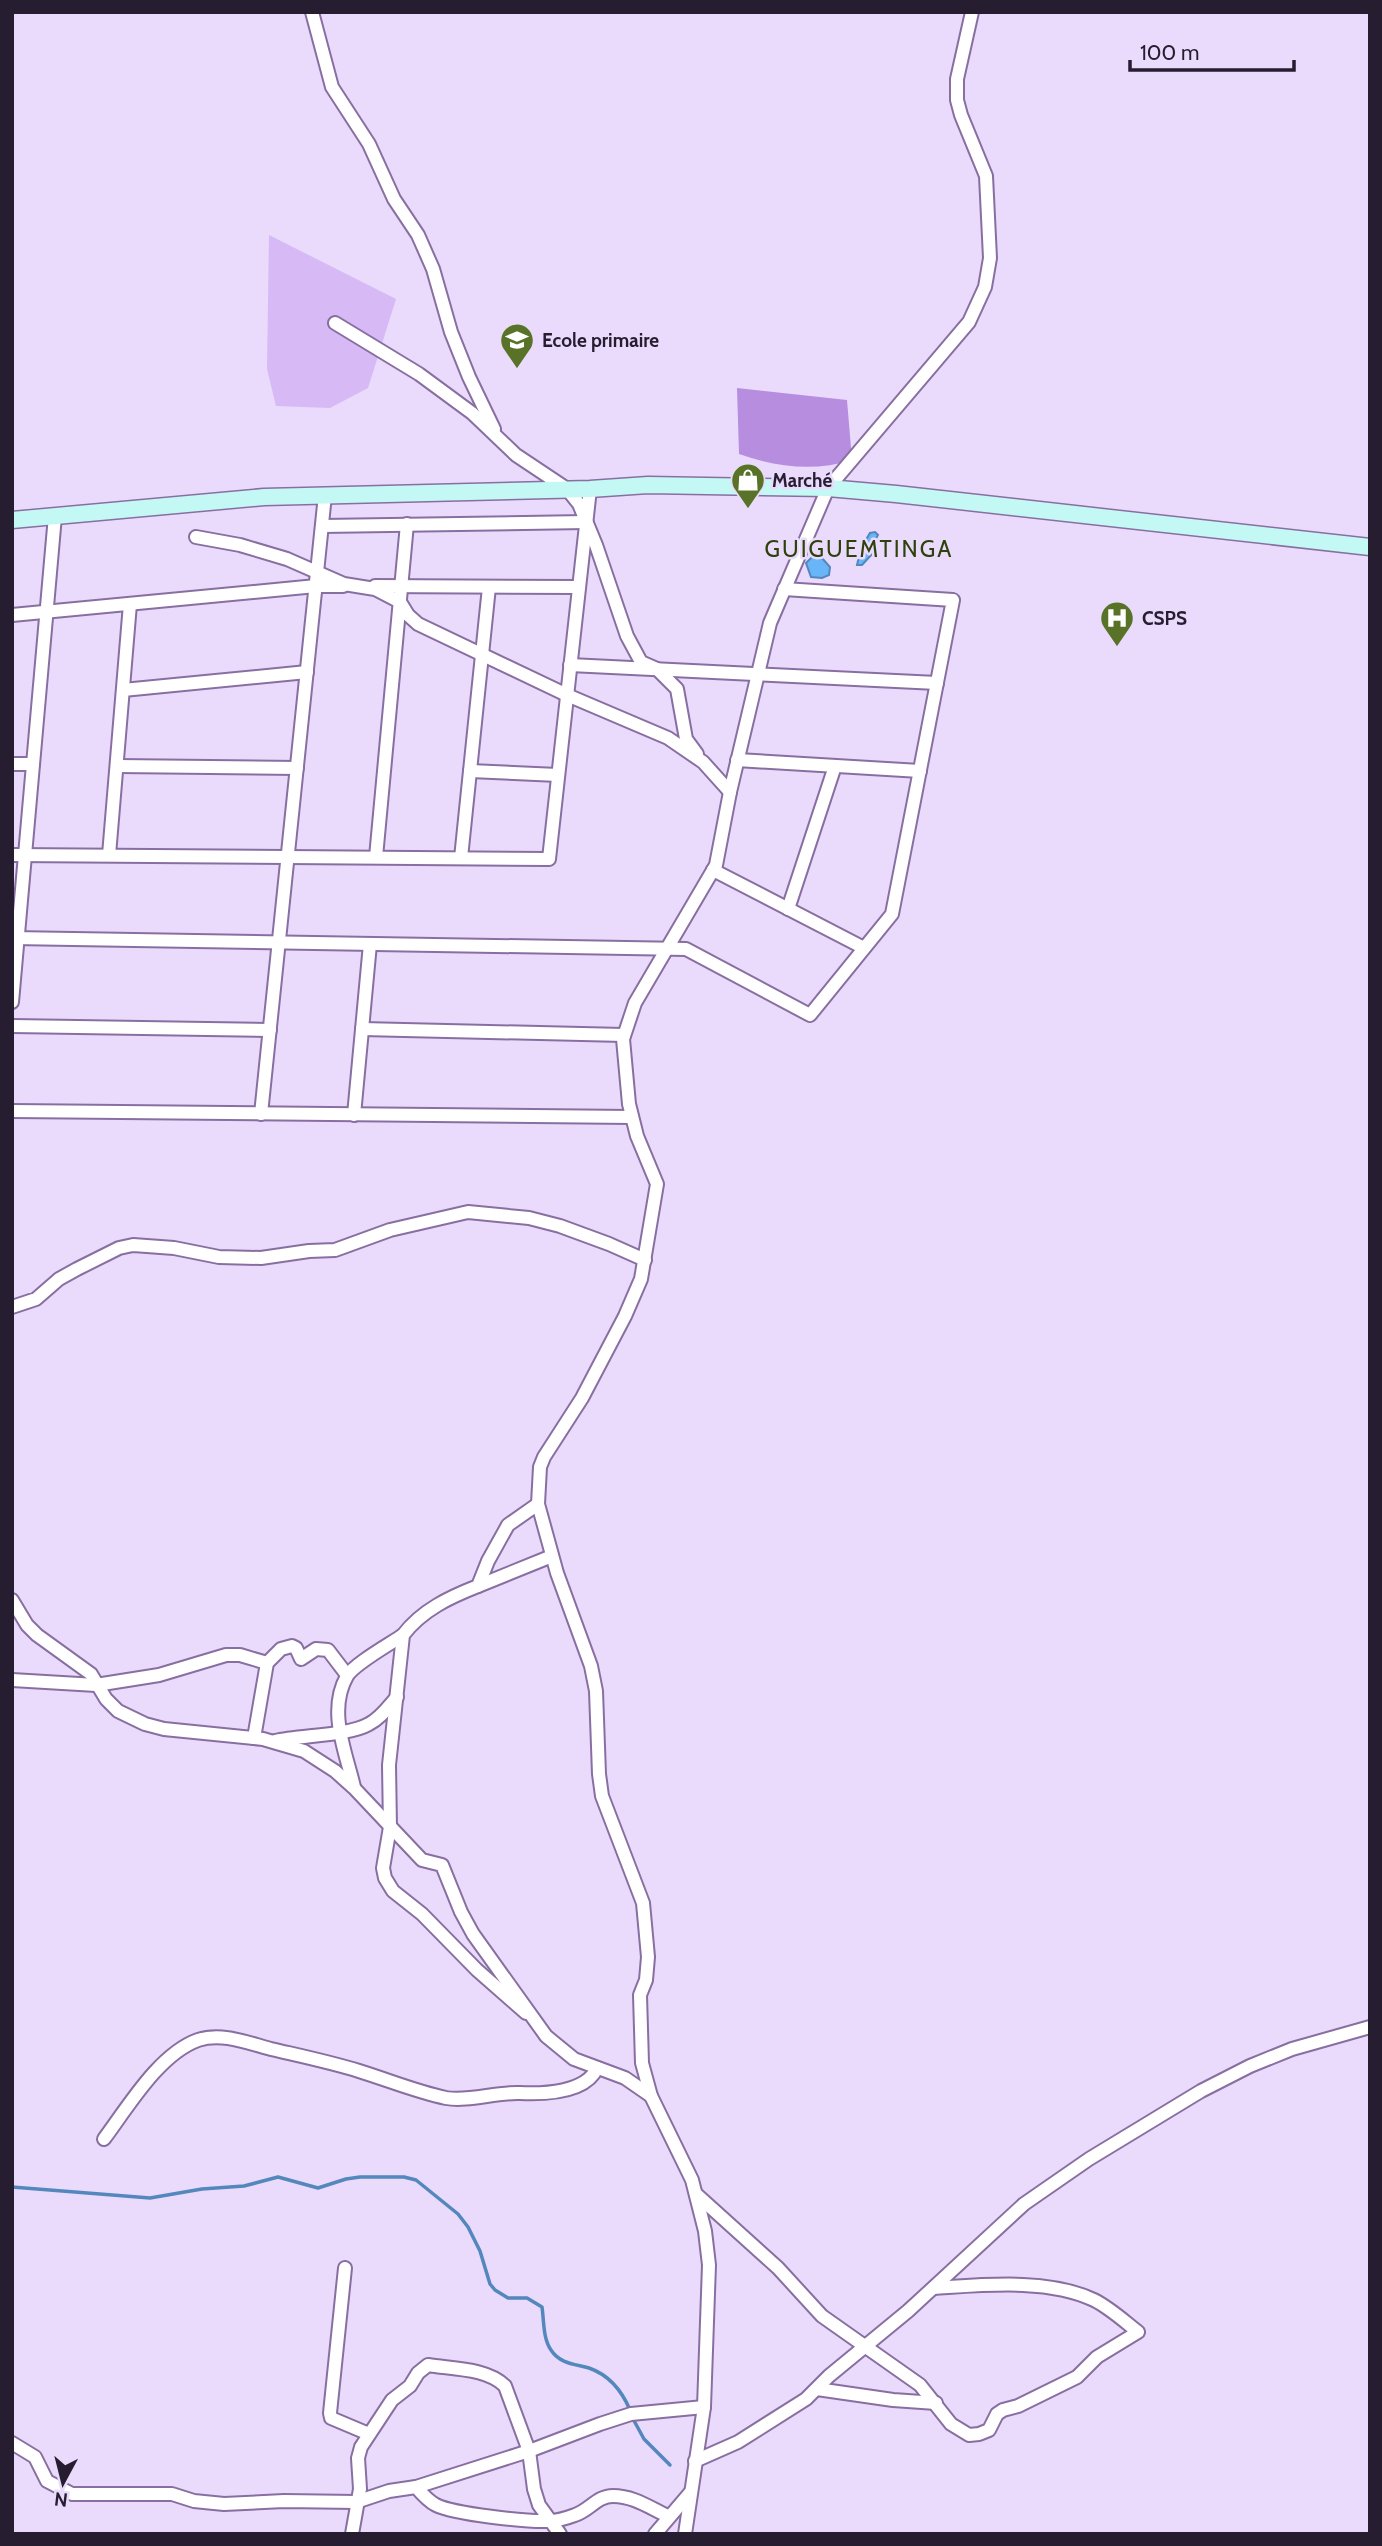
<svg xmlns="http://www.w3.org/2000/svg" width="1382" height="2546" font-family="Cabin,sans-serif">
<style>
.green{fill:#d7b9f6}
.forest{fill:#b68ddf}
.water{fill:#68b5f8;stroke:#5487bc;stroke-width:2}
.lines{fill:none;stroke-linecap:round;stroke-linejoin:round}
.stream{stroke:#5487bc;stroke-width:3.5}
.street-casing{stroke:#886fa1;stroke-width:16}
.secondary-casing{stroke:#886fa1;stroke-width:19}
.street{stroke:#fff;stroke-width:12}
.secondary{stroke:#c4f8f4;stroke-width:16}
.labels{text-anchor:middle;stroke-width:5;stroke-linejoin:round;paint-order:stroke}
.poi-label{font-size:19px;font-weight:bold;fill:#271d31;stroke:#eadbfc;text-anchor:start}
.quarter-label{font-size:23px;letter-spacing:2px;fill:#2f410b;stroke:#eadbfc}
</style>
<rect width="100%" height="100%" fill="#eadbfc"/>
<polygon class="green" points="269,235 396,299 368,388 330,408 276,406 267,369"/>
<path class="forest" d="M737 388 847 400 852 460C814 472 776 467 739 454Z"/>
<g class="water">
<polygon points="875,532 878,535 873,544 873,553 862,565 857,565 861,548 870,533"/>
<polygon points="813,556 822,558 830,567 829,575 822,578 811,577 806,563"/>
</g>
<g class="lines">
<g class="stream">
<path d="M12 2187 150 2198 202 2189 244 2186 278 2177 318 2188 346 2179 360 2177H404L416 2180 458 2214 468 2227 480 2251 490 2284 495 2290 508 2298H527L542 2307C544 2321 543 2339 551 2350 560 2364 575 2364 589 2368 609 2375 622 2391 630 2410"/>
<polyline points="632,2417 644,2439 670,2465"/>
</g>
<g class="street-casing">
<g id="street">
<polyline points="312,12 332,87 369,144 394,199 418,235 433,269 451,332 469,377 494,429"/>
<polyline points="335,323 419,374 472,413 516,455 567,489 579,504 596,545 627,636 641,662 657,669 677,689 686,739 697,754"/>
<polyline points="322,526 586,522"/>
<polyline points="196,537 240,545 287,559 344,584 375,589 400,602 408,615 418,624 567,695 668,738 703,762 730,792"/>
<polyline points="375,586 579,587"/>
<polyline points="12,615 316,586 343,586"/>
<polyline points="570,665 937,683"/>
<polyline points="123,690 307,672"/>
<polyline points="737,760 920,771"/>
<polyline points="12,764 33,764"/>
<polyline points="117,766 297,768"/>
<polyline points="470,771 558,775"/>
<polyline points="12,855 549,859 590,489"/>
<polyline points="109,855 130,604"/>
<polyline points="376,857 407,524"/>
<polyline points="461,858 489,587"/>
<polyline points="713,870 864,948"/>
<polyline points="788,909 835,766"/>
<polyline points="12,938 686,949 810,1015 892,914 953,600 784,589"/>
<polyline points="12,1002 55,516"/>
<polyline points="12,1026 270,1030"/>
<polyline points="362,1029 624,1035"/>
<polyline points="12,1111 632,1117"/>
<polyline points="261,1114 325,495"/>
<polyline points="354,1115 370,944"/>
<polyline points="12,1307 36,1299 59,1279 77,1269 119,1248 133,1245 174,1248 219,1257 261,1258 309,1251 335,1250 390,1230 468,1212 529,1218 560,1226 609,1244 645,1260"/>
<polyline points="478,1586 552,1556"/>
<polyline points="12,1600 27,1625 37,1635 91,1674 106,1699 118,1711 145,1724 164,1729 263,1739 304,1751 335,1771 354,1788 422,1860 442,1865 461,1912 473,1934 546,2036 574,2059 625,2078 651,2096"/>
<polyline points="12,1680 96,1685 159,1675 226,1655 240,1655 267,1663"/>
<polyline points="254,1738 267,1663 281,1649 292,1646 296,1648 301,1659 316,1649 328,1650 347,1675"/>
<path d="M275 1741C300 1735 348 1736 369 1724 381 1718 388 1707 397 1697"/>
<path d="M354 1787C346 1752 327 1711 347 1676 354 1664 390 1644 403 1635"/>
<path d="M526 2013 477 1970 422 1914 393 1891 385 1878 383 1868 390 1827 389 1765 403 1635C422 1610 450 1597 478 1586L488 1561 508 1525 538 1504"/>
<path d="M104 2139C128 2107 159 2054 198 2040 222 2032 248 2043 271 2049 301 2056 330 2062 359 2071 388 2080 417 2092 446 2098 468 2102 496 2092 520 2093 543 2094 586 2093 597 2068"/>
<path d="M696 2194 778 2268 822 2316 920 2385 951 2424 969 2435 979 2434 989 2430 997 2414 1003 2410 1018 2406 1077 2377 1097 2357 1138 2332C1124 2321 1110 2308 1094 2300 1048 2278 983 2285 934 2288"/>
<polyline points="345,2268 330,2413 331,2418 369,2434"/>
<polyline points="817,2389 893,2400 936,2403"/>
<path d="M12 2443 35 2457 47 2481 72 2494H172L194 2501 224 2504 284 2501 356 2502 389 2491 416 2487C422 2494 428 2501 436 2505 454 2514 527 2522 549 2521 557 2521 567 2518 575 2515 590 2510 597 2496 613 2496 634 2496 650 2508 668 2516"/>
<polyline points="695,2461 738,2442 806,2399 829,2376 908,2311 1024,2204 1089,2159 1201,2091 1250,2066 1292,2049 1370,2027"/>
<polyline points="416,2487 529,2451 600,2424 631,2414 704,2407"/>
<path d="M352 2534 360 2489 358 2458 361 2447 392 2400 410 2386 418 2373 428 2365C452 2369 487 2368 505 2386L529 2451 534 2489 539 2505 560 2534"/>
<polyline points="655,2534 690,2493"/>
<polyline points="685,2534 704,2407 709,2265 705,2231 692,2180 651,2096 642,2063 640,1995 646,1980 648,1957 643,1903 602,1796 599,1774 596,1691 591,1666 557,1573 538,1504 540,1467 544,1457 582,1398 625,1316 641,1279 657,1184 637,1136 629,1104 623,1039 635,1003 716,865 730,792 770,623 828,488 969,322 985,287 990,258 986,176 961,115 957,100 957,79 972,12"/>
</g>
</g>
<g class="secondary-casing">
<polyline id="secondary" points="12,520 264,497 590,489 648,485 828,488 896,494 1370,547"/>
</g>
<use href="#street" class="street"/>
<use href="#secondary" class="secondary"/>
</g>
<defs>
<g id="school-pin" transform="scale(1.75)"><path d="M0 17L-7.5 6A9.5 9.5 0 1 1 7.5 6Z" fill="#587327" stroke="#eadbfc"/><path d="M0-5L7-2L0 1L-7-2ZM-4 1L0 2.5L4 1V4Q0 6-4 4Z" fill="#fff"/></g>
<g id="shop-pin" transform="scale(1.75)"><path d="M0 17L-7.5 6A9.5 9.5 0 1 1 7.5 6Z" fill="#587327" stroke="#eadbfc"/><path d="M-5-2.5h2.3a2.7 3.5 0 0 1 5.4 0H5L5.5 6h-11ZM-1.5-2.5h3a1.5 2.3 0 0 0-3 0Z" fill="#fff"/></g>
<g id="hospital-pin" transform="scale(1.75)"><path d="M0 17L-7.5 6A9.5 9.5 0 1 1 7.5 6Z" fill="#587327" stroke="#eadbfc"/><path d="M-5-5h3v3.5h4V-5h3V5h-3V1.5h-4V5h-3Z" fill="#fff"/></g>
</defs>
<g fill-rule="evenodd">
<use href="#school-pin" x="517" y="340"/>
<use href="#shop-pin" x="748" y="480"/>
<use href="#hospital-pin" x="1117" y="618"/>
</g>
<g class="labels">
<g class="poi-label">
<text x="542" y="347">Ecole primaire</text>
<text x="772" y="487">Marché</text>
<text x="1142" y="625">CSPS</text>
</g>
<g class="quarter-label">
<text x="859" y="557">GUIGUEMTINGA</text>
</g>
</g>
<rect width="1382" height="2546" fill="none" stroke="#271d31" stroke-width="28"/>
<g transform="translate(63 2483) rotate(187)" stroke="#eadbfc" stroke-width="5" paint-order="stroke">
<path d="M0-5L12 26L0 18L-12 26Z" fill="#271d31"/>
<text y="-10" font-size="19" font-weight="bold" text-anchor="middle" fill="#271d31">N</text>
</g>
<path d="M1130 60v10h164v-10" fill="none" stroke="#271d31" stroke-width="3.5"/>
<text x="1140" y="60" font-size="21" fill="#271d31" stroke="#eadbfc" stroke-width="5" paint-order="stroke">100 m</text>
</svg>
